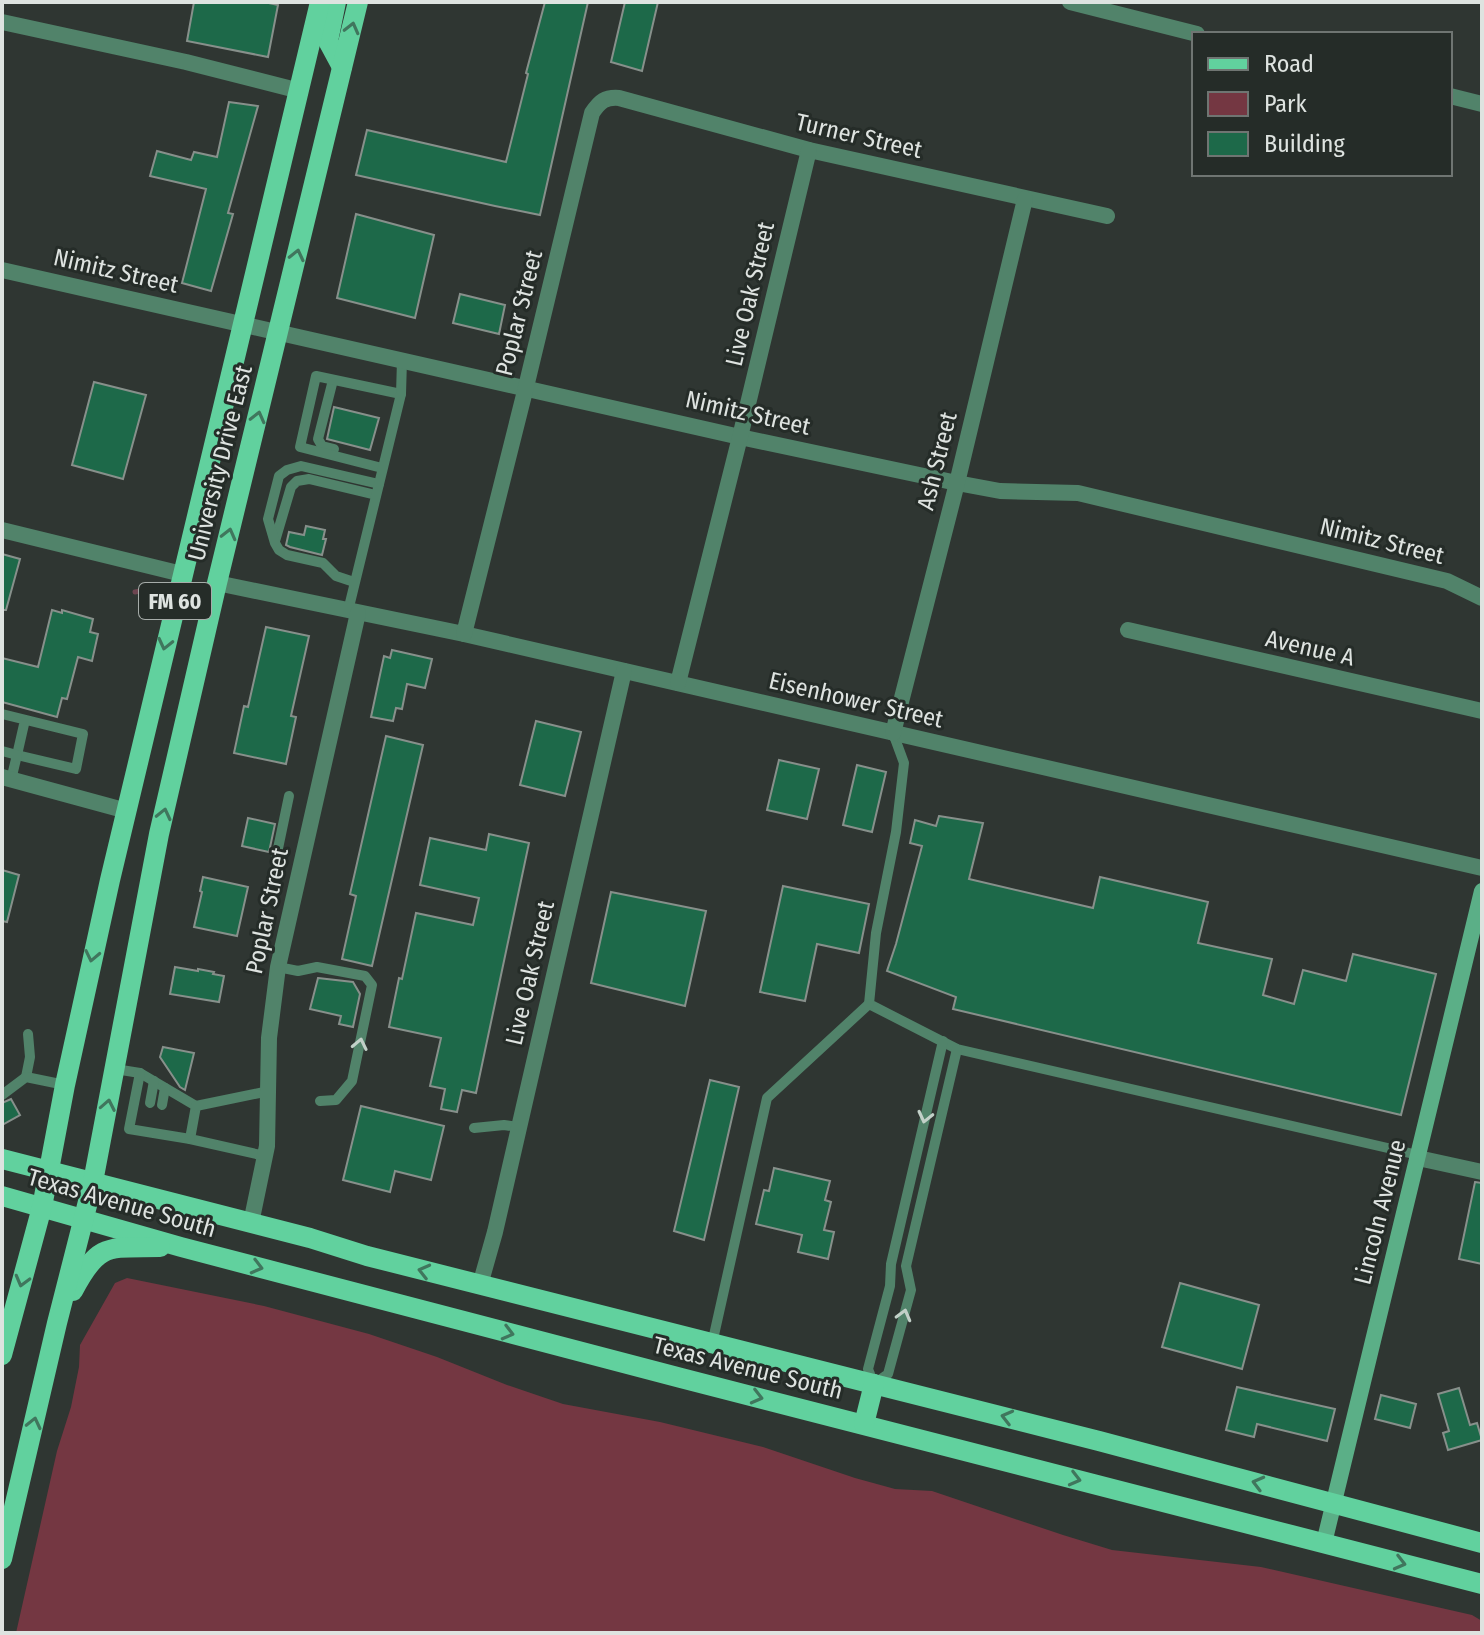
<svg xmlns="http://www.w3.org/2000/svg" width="1484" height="1635" font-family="'Fira Sans Condensed',sans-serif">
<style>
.green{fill:#743742}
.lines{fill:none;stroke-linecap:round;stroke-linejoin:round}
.stream{stroke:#6d4550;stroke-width:5}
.building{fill:#1d6949;stroke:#87908b;stroke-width:2}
.lane{stroke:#51836a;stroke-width:10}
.street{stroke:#51836a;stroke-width:16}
.secondary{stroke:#5baf87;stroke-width:16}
.primary{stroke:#61d19e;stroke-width:20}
.oneway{stroke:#40765d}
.oneway2{stroke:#c2d0c8}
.labels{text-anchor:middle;stroke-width:6;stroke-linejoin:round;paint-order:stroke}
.shield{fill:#252c28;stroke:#a6aca9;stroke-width:2}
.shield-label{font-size:22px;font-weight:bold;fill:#dee3e0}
.street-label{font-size:24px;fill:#dee3e0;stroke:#252c28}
</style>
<rect width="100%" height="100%" fill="#2f3632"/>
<polygon class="green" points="127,1278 264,1306 369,1334 437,1357 507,1385 563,1404 660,1422 763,1447 855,1478 895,1489 932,1491 1063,1535 1112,1550 1261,1567 1472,1615 1482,1621 1482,1633 16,1633 57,1451 71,1407 79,1367 80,1345 115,1283"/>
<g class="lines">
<polyline class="stream" points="135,592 162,587"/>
</g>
<g class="building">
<polygon points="194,2 264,2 278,5 268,57 187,41"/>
<polygon points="545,2 588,2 540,215 495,206 356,175 367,130 506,162 528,74 526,73"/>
<polygon points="625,2 658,2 642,71 611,62"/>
<polygon points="229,102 258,106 228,213 233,214 211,291 182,283 206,189 150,176 157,151 191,160 194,152 217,157"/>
<polygon points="356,214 434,235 415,318 337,298"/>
<polygon points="460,294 505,305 499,334 453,323"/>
<polygon points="94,382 146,395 123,479 72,465"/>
<polygon points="334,407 379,418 370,450 327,439"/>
<polygon points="306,526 325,530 323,539 326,539 322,555 290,547 286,545 289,532 304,535"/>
<polygon points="2,554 20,559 6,610 2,610"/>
<polygon points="52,610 62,613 62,610 93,619 90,632 98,634 92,661 78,657 67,699 62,698 57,717 2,702 2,658 38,667"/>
<polygon points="266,627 309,636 291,716 296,717 286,764 234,753 244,706 248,707"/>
<polygon points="392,650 432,659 425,688 407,684 402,709 396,708 393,721 371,717 384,656 390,658"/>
<polygon points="536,721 581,732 565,796 520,785"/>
<polygon points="386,736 423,745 372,966 342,959 356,896 350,894"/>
<polygon points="779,760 819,769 807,819 767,810"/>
<polygon points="857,765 886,772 872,832 843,825"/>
<polygon points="939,816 983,823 969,879 1093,908 1100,877 1208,902 1198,943 1272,959 1263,995 1294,1004 1303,970 1346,981 1353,954 1436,974 1401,1115 953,1009 956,997 887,971 896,944 922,846 910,843 915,820 936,826"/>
<polygon points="248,818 275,824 269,852 242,846"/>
<polygon points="489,834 529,843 476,1093 462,1090 457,1112 441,1109 445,1089 430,1086 441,1038 389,1027 399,978 402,979 416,913 473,925 479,898 420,885 430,838 486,850"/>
<polygon points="2,870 19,875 7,922 2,921"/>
<polygon points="203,877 248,887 237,936 194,927 202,892 200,891"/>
<polygon points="783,886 869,904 859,953 817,944 805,1001 760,992"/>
<polygon points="611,892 706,911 685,1006 591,983"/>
<polygon points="175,967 198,971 198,969 214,972 213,974 224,976 219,1002 170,994"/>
<polygon points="318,978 353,982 360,994 353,1027 339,1024 341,1016 310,1009"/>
<polygon points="163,1047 194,1053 185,1090 180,1087 160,1057"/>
<polygon points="710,1080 739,1087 704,1240 674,1231"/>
<polygon points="11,1099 20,1115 2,1125 2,1103"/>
<polygon points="361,1106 444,1126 431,1180 395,1171 390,1192 343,1180"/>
<polygon points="774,1168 830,1181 825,1200 831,1202 824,1230 834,1232 828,1259 798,1252 802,1235 756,1224 764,1190 769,1191"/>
<polygon points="1475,1182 1482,1183 1482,1264 1459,1259"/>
<polygon points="1180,1283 1259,1305 1242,1369 1162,1347"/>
<polygon points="1237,1387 1335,1409 1327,1441 1257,1424 1254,1437 1226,1430"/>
<polygon points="1459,1388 1470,1425 1477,1423 1482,1440 1448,1450 1443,1433 1449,1431 1438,1394"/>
<polygon points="1381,1395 1416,1404 1410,1428 1375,1419"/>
</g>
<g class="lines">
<g class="lane">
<polyline points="333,380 318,439 322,446 334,449"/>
<polyline points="382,468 300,447 316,376 401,394"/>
<polyline points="275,541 291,487 297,481 309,479 376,495"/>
<polyline points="354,582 336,576 323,563 287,555 279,550 275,543 268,519 279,476 287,470 301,466 379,484"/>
<polyline points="348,611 401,394 402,360"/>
<polyline points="2,714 83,734 76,769 17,755 25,720"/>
<polyline points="893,733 904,763 896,832 876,933 869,1004 957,1049 1418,1155"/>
<polyline points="2,751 17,755 11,780"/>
<polyline points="276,858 289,796"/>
<polyline points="278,967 298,971 317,967 365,976 372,985 352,1081 336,1100 320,1101"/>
<polyline points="943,1041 891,1264 890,1286 868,1369 874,1384 888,1374 911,1290 906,1266 957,1049"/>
<polyline points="115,1069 140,1073 196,1106 190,1139 265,1156"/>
<polyline points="140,1073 129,1129 190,1139"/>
<polyline points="26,1077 30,1057 28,1034"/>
<polyline points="2,1095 26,1077 65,1085"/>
<polyline points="150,1103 154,1081"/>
<polyline points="162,1105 165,1088"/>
<polyline points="196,1106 269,1091"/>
<polyline points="474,1128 504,1125 518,1127"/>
<polyline points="712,1344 767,1098 869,1004"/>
</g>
<g class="street">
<polyline points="1070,2 1197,34"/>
<polyline points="2,22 186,62 300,91"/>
<polyline points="1450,96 1482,104"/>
<polyline points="2,270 740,437 957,483 1000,491 1078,493 1447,581 1482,598"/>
<polyline points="2,530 182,574"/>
<polyline points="217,583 464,634 1482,868"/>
<polyline points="1128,630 1482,711"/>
<path d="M464 634 526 387 592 113C600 101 605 97 619 98L809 150 1107 216"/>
<polyline points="678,683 740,437 809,150"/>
<polyline points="893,733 957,483 1025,199"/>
<polyline points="2,777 127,811"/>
<polyline points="1418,1158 1482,1172"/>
<polyline points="251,1223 267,1146 269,1038 278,967 358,613"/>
<polyline points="480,1285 495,1232 624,671"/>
</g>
<polyline class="secondary" points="1324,1543 1482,891"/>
<g class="primary">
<polyline points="336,2 328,41 342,67"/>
<polyline points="2,1159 310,1238 367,1256 1099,1441 1482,1543"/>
<polyline points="2,1196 181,1247 681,1378 1482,1584"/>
<path d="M73 1291C99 1241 109 1248 160 1247"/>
<polyline points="2,1355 42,1207 65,1085 110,880 320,2"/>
<polyline points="864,1424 874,1384"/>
<polyline points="2,1559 57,1323 93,1182 159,834 217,583 358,2"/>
</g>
</g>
<defs><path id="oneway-chevron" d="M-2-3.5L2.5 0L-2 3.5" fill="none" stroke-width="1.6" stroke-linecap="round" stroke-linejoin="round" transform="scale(2)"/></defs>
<g class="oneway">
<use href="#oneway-chevron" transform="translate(352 28) rotate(-76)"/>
<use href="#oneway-chevron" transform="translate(297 255) rotate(-77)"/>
<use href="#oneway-chevron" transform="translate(258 417) rotate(-76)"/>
<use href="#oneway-chevron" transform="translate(229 534) rotate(-76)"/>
<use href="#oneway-chevron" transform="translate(165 644) rotate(103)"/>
<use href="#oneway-chevron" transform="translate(164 814) rotate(-77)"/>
<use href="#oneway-chevron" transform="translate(92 956) rotate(102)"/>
<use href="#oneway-chevron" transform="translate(108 1105) rotate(-79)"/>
<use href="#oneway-chevron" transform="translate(257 1267) rotate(15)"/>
<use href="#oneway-chevron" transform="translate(424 1271) rotate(-166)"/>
<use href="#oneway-chevron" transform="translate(22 1281) rotate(105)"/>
<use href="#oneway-chevron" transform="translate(508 1333) rotate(15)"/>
<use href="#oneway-chevron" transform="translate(757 1397) rotate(14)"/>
<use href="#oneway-chevron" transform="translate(1007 1417) rotate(-166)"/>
<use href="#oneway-chevron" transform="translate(34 1423) rotate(-77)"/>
<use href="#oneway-chevron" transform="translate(1075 1479) rotate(14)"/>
<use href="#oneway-chevron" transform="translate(1258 1483) rotate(-165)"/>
<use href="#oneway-chevron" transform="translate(1400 1563) rotate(14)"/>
</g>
<g class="oneway2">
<use href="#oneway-chevron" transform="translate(360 1044) rotate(-78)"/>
<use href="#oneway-chevron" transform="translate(925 1117) rotate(103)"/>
<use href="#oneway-chevron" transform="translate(904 1315) rotate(-75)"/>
</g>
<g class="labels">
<rect class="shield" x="139" y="583" width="72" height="36" rx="6"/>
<g class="shield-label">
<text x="175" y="609">FM 60</text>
</g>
<g class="street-label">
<text transform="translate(859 136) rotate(13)" y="8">Turner Street</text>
<text transform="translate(116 271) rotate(13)" y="8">Nimitz Street</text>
<text transform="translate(750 294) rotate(-77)" y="8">Live Oak Street</text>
<text transform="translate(519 313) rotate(-76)" y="8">Poplar Street</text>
<text transform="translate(748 413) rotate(13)" y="8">Nimitz Street</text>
<text transform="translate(937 461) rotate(-76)" y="8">Ash Street</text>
<text transform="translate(220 463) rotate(-76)" y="8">University Drive East</text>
<text transform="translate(1382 541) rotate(14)" y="8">Nimitz Street</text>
<text transform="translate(1310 648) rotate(13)" y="8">Avenue A</text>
<text transform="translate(856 700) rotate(13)" y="8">Eisenhower Street</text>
<text transform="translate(267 911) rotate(-78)" y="8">Poplar Street</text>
<text transform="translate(530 973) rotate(-77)" y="8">Live Oak Street</text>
<text transform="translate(122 1203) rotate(16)" y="8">Texas Avenue South</text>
<text transform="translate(1380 1212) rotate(-76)" y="8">Lincoln Avenue</text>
<text transform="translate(748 1368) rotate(14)" y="8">Texas Avenue South</text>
</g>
</g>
<rect width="1484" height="1635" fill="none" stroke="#dee3e0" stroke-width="8"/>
<rect x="1192" y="32" width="260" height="144" fill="#252c28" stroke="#6f7572" stroke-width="2"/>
<rect x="1208" y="58" width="40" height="12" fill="#61d19e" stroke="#6f7572" stroke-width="2"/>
<text x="1264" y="72" font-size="24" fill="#dee3e0">Road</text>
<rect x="1208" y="92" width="40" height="24" fill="#743742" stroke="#6f7572" stroke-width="2"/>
<text x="1264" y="112" font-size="24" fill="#dee3e0">Park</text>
<rect x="1208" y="132" width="40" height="24" fill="#1d6949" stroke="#6f7572" stroke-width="2"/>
<text x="1264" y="152" font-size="24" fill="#dee3e0">Building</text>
</svg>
